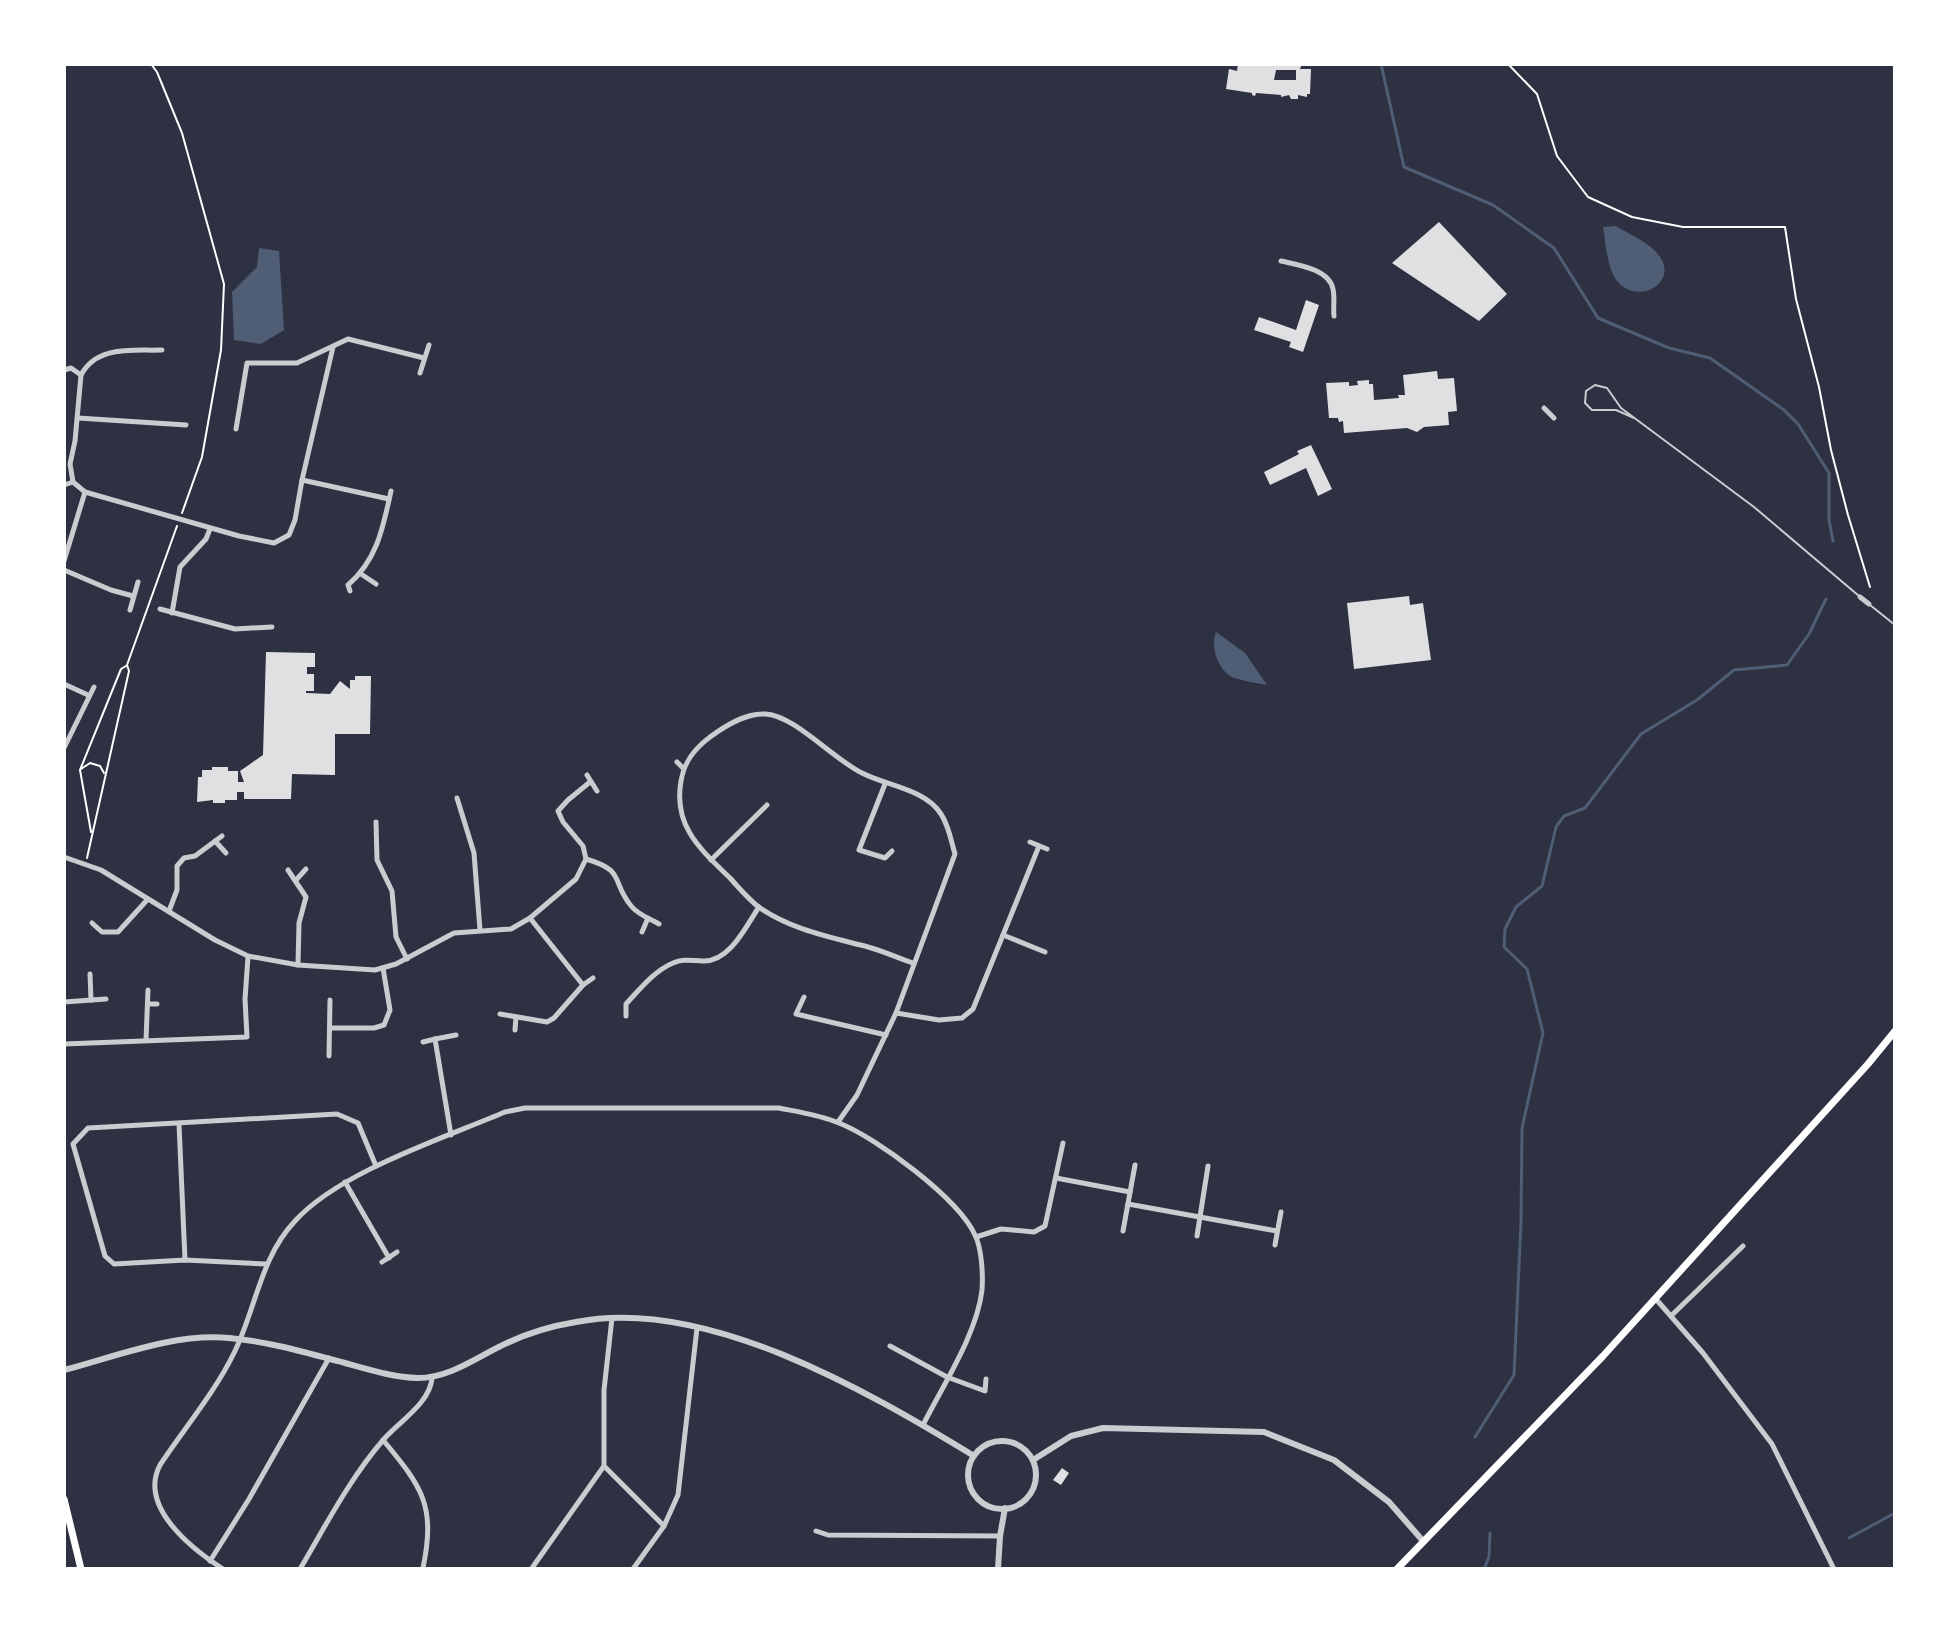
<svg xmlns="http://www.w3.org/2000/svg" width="1959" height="1633" font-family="'Asap Condensed',sans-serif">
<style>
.water{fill:#4f5d75}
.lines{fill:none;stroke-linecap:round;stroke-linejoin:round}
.stream{stroke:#4f5d75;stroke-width:3}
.building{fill:#e0e0e3;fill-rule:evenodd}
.path{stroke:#fff;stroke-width:2}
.service{stroke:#caccd0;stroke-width:2}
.minor{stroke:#caccd0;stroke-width:5}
.tertiary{stroke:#caccd0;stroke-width:6}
.primary{stroke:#fff;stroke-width:7}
</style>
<rect width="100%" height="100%" fill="#2d3142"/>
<g class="water">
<path d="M1616 226C1627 233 1643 240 1653 249 1684 277 1645 304 1622 286 1607 275 1606 244 1603 227Z"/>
<polygon points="259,248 279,251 284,330 261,344 234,340 232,292 257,267"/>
<path d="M1216 632 1245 653 1267 685C1256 683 1244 681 1234 678 1218 671 1210 647 1216 632Z"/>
</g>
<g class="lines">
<g class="stream">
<polyline points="1381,64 1404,167 1493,205 1554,248 1598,318 1669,348 1710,358 1784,410 1798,424 1829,473 1829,520 1833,541"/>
<polyline points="1475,1437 1514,1375 1521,1222 1522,1128 1543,1033 1527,969 1504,947 1505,929 1516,907 1542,886 1556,827 1564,816 1585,808 1641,734 1697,700 1734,670 1787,665 1809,634 1826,599"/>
<polyline points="1849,1538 1895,1513"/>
<polyline points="1484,1569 1489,1557 1490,1533"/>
</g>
</g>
<g class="building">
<path d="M1238 64H1302L1300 69H1311L1310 94H1307V97L1298 95V99H1291L1289 95 1281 97V95L1256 93 1255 96 1252 95V93L1226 89 1229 69 1237 71ZM1276 70H1296V80H1274Z"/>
<polygon points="1439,222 1507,294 1479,321 1392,263"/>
<polygon points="1306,300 1319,305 1303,352 1289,347 1291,342 1254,330 1259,317 1296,330"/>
<polygon points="1437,371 1438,379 1454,378 1457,411 1448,412 1449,425 1424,427 1417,432 1407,428 1344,433 1343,421 1339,422 1338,418 1329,418 1326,383 1349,382 1349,386 1358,385 1357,381 1369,380 1369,384 1373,384 1374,400 1399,398 1398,395 1405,395 1403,375"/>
<polygon points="1311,445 1332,489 1318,496 1306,468 1270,485 1264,472 1299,454 1297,451"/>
<polygon points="1409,596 1410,605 1423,603 1431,660 1354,669 1347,603"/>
<polygon points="266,652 315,653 315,667 307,667 307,674 314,674 314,691 306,691 306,693 330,694 340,681 350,689 350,680 355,680 355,676 371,676 370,734 335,734 335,775 292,774 291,799 244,799 244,792 237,792 237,800 225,800 225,803 213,803 213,800 197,802 198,777 202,777 202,770 212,770 212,767 228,767 228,771 238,771 238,782 244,782 240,771 263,755"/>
<polygon points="1062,1468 1069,1473 1061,1485 1053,1480"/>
</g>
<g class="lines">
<g class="path">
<polyline points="151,64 157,72 182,133 224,284 221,350 202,457 182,513"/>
<polyline points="1508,64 1537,94 1557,156 1588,197 1632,217 1683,227 1785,227 1796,299 1819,387 1831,450 1848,515 1870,587"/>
<polyline points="81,769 90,763 100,766 104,773"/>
<polyline points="91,832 80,770 121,669 126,666"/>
<polyline points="87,858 129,671 127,665 177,526"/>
</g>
<g class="service">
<polyline points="1634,418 1616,410 1592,410 1585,403 1586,391 1595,385 1607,388 1621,408 1754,507 1859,596"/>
<polyline points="1870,605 1895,625"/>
</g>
<g class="minor">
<path d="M1281 261C1298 265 1329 269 1333 289 1335 298 1333 307 1334 316"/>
<polyline points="64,370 71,368 81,375"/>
<polyline points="420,373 429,345"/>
<polyline points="1544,408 1554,418"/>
<polyline points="78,418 186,425"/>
<polyline points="236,429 247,363 297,363 348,339 424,358"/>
<polyline points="302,480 389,499"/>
<polyline points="64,485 73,482"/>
<polyline points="85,492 239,536 274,543 289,535 295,520 302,480 333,347"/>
<path d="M64 561 85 492 73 482 70 464 75 441 81 375C97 345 132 351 162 350"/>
<polyline points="64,570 111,590 133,596"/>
<polyline points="361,574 376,584"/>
<path d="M350 591 348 585C377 560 383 528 391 491"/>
<polyline points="1860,597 1869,604"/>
<polyline points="160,609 235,629 272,627"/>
<polyline points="130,610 138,582"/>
<polyline points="172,613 180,567 206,539 210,529"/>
<polyline points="64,684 88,695"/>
<polyline points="64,748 94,687"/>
<polyline points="677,762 683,768"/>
<polyline points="587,775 597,791"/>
<polyline points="885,784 859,850 885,858 892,851"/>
<polyline points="457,798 474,853 480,930"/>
<polyline points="376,822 377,860 392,891 396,937 407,959"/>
<polyline points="215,841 226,853"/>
<polyline points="1030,842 1047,849"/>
<polyline points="64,857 101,870 215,940 248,956 298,965 375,970 396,964 454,933 511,929 530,918 576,879 586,859 583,846 563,822 558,811 568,800 590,782"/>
<path d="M586 859C627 871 610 881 632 907 639 915 650 919 659 924"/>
<polyline points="711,860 767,805"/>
<polyline points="288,870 306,897 299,923 298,965"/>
<polyline points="296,880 306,869"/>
<polyline points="169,911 177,890 177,866 184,858 195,856 222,836"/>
<polyline points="92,923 102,932 118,932 148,899"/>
<polyline points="642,932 648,918"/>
<polyline points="1003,935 1045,952"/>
<polyline points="90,974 91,1000"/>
<polyline points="583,985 593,978"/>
<polyline points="804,997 796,1014 886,1035"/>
<polyline points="64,1002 106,999"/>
<polyline points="148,1004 157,1004"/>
<polyline points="896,1013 939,1020 962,1018 973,1009 1039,846"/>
<polyline points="500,1014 547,1022 554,1018 583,985 530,918"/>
<path d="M626 1016V1004C640 989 654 971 673 963 684 958 692 961 703 961 730 962 746 926 759 907"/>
<polyline points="330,1028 374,1028 384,1025 390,1010 383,968"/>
<polyline points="515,1030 516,1017"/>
<polyline points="146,1040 148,990"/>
<polyline points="423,1042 435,1039"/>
<polyline points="64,1044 247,1037 245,999 248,957"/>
<polyline points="329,1056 330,1000"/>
<path d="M838 1122 857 1095 896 1013 955 854C951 841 949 826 941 814 925 789 887 786 862 773 833 759 794 715 765 714 745 713 725 726 710 737 694 749 684 762 681 781 673 826 700 849 730 878 739 888 749 900 760 908 792 930 830 937 868 947 883 951 898 958 913 963"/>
<polyline points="179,1124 185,1260"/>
<polyline points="451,1135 435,1039 456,1035"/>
<polyline points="1056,1178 1130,1192"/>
<polyline points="345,1182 389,1258"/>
<polyline points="1128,1204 1277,1231"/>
<polyline points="1123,1231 1135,1165"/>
<polyline points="1197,1236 1208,1166"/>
<polyline points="976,1237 1001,1229 1034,1232 1045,1226 1063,1143"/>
<polyline points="1275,1245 1281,1212"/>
<polyline points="382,1262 397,1252"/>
<polyline points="266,1264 185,1260 114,1264 105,1256 73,1144 88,1128 337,1114 358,1123 376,1166"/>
<polyline points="1655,1298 1703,1353 1772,1444 1834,1569"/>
<polyline points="1671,1316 1743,1246"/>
<polyline points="612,1318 604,1390 604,1466 664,1526"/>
<polyline points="890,1346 947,1377 985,1391 986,1379"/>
<path d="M383 1440C422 1487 436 1505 423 1568"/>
<polyline points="816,1531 828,1535 1000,1536"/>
<polyline points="210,1561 249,1499 329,1358"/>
<polyline points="532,1568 604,1466"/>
<path d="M223 1569C192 1549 138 1507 160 1465 184 1429 215 1392 234 1353 256 1309 260 1258 295 1221 339 1172 444 1138 505 1112L525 1108H779C799 1112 820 1115 839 1123 877 1138 958 1198 975 1235 982 1249 983 1275 982 1290 977 1334 943 1385 923 1425"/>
<path d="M300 1569C326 1525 350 1478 384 1439 400 1421 430 1403 432 1378"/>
<polyline points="633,1569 664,1526 678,1495 697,1328"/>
</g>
<g class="tertiary">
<path d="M64 1370C117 1356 174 1333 229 1338 263 1341 297 1350 330 1359 359 1366 387 1377 418 1378 451 1378 478 1356 507 1343 528 1333 552 1326 576 1322 705 1296 867 1391 974 1456"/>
<circle cx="1002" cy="1475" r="34"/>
<polyline points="1033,1460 1071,1436 1103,1428 1264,1432 1334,1460 1389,1502 1423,1541"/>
<polyline points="998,1569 1000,1536 1005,1508"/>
</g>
<g class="primary">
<polyline points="64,1499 81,1569"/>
<polyline points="1397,1569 1603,1356 1868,1064 1895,1031"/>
</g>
</g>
<rect width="1959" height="1633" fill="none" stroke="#ffffff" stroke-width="132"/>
</svg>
